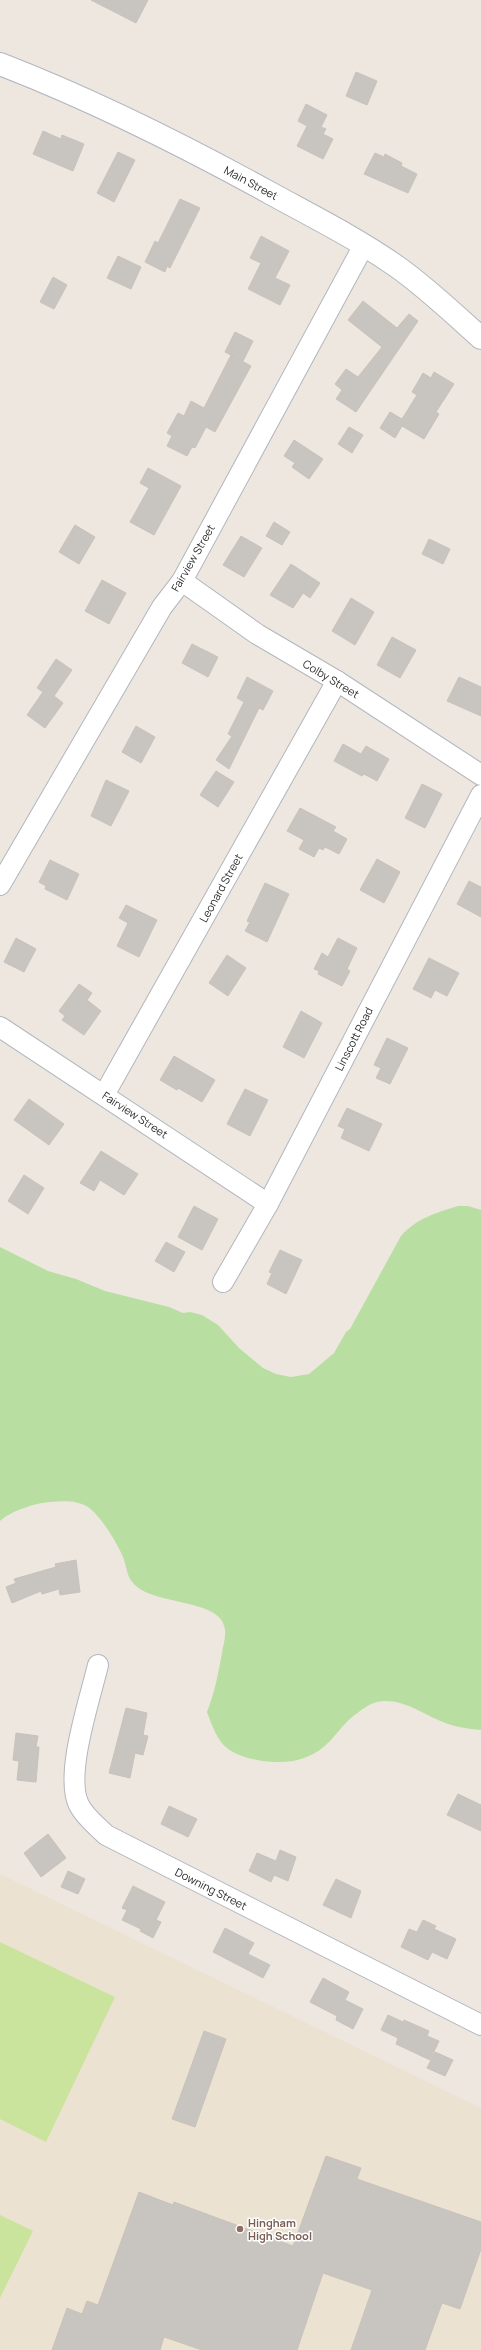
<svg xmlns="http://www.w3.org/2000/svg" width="481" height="2350" font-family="Manrope,sans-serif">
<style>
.education{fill:#ece2d1}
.green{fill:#b9dea1}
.pitch{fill:#cae49e}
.building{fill:#c8c4bf;stroke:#c8c2ba}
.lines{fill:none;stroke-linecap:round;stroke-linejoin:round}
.street-casing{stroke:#b3b6be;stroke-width:22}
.secondary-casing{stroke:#b3b6be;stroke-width:24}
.street{stroke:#fff;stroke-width:20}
.secondary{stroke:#fff;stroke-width:22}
.education-dot{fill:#8d6e63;stroke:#fff;stroke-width:1.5}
.labels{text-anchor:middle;stroke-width:3;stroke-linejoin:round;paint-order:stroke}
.street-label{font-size:11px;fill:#2c2c2c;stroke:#fff}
.education-label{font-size:11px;font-weight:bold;fill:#785e54;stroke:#fff;text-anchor:start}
</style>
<rect width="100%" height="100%" fill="#ede7e0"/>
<polygon class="education" points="0,1874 481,2108 481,2350 0,2350"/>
<path class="green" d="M458 1206H468L481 1210V1730C468 1729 455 1727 443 1722 422 1714 401 1697 377 1702 369 1704 363 1709 356 1714 346 1721 340 1730 331 1740 311 1762 285 1765 257 1760 223 1753 218 1742 207 1712 215 1692 218 1674 222 1653 223 1646 226 1637 225 1629 221 1598 154 1606 134 1584 126 1576 127 1567 123 1557 117 1543 101 1516 88 1507 77 1500 62 1501 50 1502 35 1503 11 1511 0 1521V1247L48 1271 76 1279 105 1291 169 1307 183 1313 190 1312 202 1315 218 1325 239 1348 263 1368 276 1374 291 1377 309 1374 334 1353 346 1332 350 1329 401 1236C417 1218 436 1213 458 1206Z"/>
<g class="pitch">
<polygon points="0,1942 115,1997 46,2142 0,2119"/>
<polygon points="0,2215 33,2231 0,2298"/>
</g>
<g class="building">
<polygon points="91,0 148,0 136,23"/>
<polygon points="356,72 377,81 367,105 346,96"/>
<polygon points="306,104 327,115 321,127 326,129 323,134 333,139 323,159 297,146 307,126 298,121"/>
<polygon points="43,131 61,139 62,135 84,144 73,171 33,154"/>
<polygon points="118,152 135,160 114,202 97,193"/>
<polygon points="375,153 384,157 385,154 402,163 401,166 417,174 408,193 364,174"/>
<polygon points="180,199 200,208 170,268 167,266 165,272 145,262 155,241 158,243"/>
<polygon points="261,236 289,251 275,278 290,285 280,305 248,289 261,263 250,258"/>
<polygon points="118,256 141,267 131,289 107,278"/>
<polygon points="53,277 67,285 54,309 40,302"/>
<polygon points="363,301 397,328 409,314 418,321 356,412 336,399 342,390 335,384 346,369 358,377 382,347 348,320"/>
<polygon points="235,332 253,341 243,361 225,352"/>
<polygon points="231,355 251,366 215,432 206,427 195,448 192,447 187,456 167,446 172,436 167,433 178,413 184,416 191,401 204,408"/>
<polygon points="434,372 454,384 436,412 439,414 424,439 402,426 395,438 380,428 390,412 402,419 417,395 412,392 423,373 431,378"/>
<polygon points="349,427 363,435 352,453 338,444"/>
<polygon points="294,440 323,459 309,479 292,467 295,463 284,456"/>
<polygon points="148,468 181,486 154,535 130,522 149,488 140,483"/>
<polygon points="274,522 290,532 282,545 266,536"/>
<polygon points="75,525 95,537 79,564 59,552"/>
<polygon points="241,536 262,548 244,577 223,565"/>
<polygon points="429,539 450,549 443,564 422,554"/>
<polygon points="291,564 320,583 310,598 303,593 293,608 270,595"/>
<polygon points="102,580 126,593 109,624 85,611"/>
<polygon points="351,598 374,612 355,645 332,631"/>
<polygon points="392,637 416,650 400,678 377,665"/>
<polygon points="192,644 218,657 208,677 182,663"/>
<polygon points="56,659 72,670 54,696 63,703 45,728 27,715 43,692 37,688"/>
<polygon points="247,677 273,691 263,710 259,708 229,769 216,760 232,736 228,734 244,702 237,698"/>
<polygon points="459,677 481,687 481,716 447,701"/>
<polygon points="136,726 155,737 141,763 122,752"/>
<polygon points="343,744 361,754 366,746 389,759 377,781 364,774 362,776 334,761"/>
<polygon points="216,771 234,782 218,807 200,795"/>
<polygon points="106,780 129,791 111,826 91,816"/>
<polygon points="422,784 442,794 425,828 405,818"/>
<polygon points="300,808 336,827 333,831 347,839 339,854 325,847 323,850 319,848 314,857 299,849 304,840 287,831"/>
<polygon points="377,859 400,872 384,903 360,890"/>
<polygon points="50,860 79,874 67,900 45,889 46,886 39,882"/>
<polygon points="469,881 481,887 481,917 457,904"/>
<polygon points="265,883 289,894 267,942 245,931 250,922 247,921"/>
<polygon points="126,905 157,920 139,957 117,946 128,923 119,918"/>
<polygon points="16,938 36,949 24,972 4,962"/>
<polygon points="338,938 357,948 347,969 350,971 342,986 318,974 319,971 314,969 322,953 328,957"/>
<polygon points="227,955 246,968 228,996 209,983"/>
<polygon points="429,958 459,973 447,996 435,990 431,998 413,989"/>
<polygon points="79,984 92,993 87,1000 101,1011 84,1035 62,1020 65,1016 59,1011"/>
<polygon points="301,1011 322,1023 304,1058 283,1047"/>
<polygon points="387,1038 408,1048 390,1084 376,1078 381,1068 374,1065"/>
<polygon points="174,1056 215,1080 202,1102 178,1088 177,1090 160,1080"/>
<polygon points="245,1089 268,1100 250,1136 227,1124"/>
<polygon points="29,1099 64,1124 49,1145 14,1120"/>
<polygon points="347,1108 382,1124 369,1151 341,1138 345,1129 338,1126"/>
<polygon points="101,1151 138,1174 124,1195 100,1180 94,1191 80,1183"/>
<polygon points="24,1175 44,1188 28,1214 8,1201"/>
<polygon points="194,1206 218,1219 202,1250 178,1237"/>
<polygon points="166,1242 185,1252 174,1272 155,1261"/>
<polygon points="280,1250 302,1260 286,1294 267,1284 272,1273 269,1272"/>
<polygon points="76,1560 80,1592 60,1595 59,1589 42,1594 41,1591 12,1603 6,1587 16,1583 14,1579 56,1567 55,1564"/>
<polygon points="126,1708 147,1713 143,1735 148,1736 143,1755 135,1753 130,1778 109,1773"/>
<polygon points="16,1733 38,1736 36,1747 39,1747 36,1782 17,1780 19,1761 13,1760"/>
<polygon points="458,1794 481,1805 481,1831 447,1815"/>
<polygon points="169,1806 197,1819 188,1837 161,1824"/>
<polygon points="48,1834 66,1858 41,1877 24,1853"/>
<polygon points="280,1850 296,1857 288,1881 274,1875 271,1882 249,1871 257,1853 276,1861"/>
<polygon points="68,1871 85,1879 78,1894 61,1887"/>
<polygon points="336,1879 361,1891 351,1918 323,1905"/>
<polygon points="133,1886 165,1902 156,1920 161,1922 153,1938 140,1931 141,1929 122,1920 127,1910 122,1908"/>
<polygon points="423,1920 436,1926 434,1929 456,1939 447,1959 432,1952 428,1960 401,1947 409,1929 417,1932"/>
<polygon points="225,1928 254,1943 248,1954 270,1965 263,1978 213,1952"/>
<polygon points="323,1978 349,1992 345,2000 363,2009 353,2029 336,2020 337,2016 310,2002"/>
<polygon points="388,2015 403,2022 404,2020 429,2031 427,2036 439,2041 430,2060 396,2044 398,2038 381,2030"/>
<polygon points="204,2031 226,2039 195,2127 172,2119"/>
<polygon points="435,2052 453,2060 445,2076 427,2068"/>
<polygon points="326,2156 361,2168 357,2179 481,2222 481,2249 460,2309 442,2303 425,2350 351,2350 372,2290 323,2273 297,2350 202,2350 164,2337 160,2350 52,2350 67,2308 82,2314 87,2301 98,2305 139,2192 173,2205 174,2202 293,2246"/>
</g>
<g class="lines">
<g class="street-casing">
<g id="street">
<polyline points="182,581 257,634 337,681 481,775"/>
<polyline points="0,885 162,607 182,581 364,245"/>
<polyline points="0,1027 268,1204"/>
<polyline points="104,1095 337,681"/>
<polyline points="223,1282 268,1204 481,795"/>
<path d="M98 1665C90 1699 64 1775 79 1805 85 1817 97 1826 106 1835L481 2025"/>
</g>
</g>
<g class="secondary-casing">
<path id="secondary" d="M0 64C93 100 183 145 270 193 312 216 356 238 396 266 426 287 453 313 481 338"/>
</g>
<use href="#street" class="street"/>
<use href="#secondary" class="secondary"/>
</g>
<circle class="education-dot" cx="240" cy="2229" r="4"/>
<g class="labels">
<g class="street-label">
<text transform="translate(251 183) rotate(28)" y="4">Main Street</text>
<text transform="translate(193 558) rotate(-60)" y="4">Fairview Street</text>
<text transform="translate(331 679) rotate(31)" y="4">Colby Street</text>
<text transform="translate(221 888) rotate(-61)" y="4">Leonard Street</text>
<text transform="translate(354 1039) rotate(-63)" y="4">Linscott Road</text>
<text transform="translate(135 1115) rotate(33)" y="4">Fairview Street</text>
<text transform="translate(211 1889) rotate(27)" y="4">Downing Street</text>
</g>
<g class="education-label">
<text x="248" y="2227">Hingham<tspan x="248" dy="13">High School</tspan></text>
</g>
</g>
</svg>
